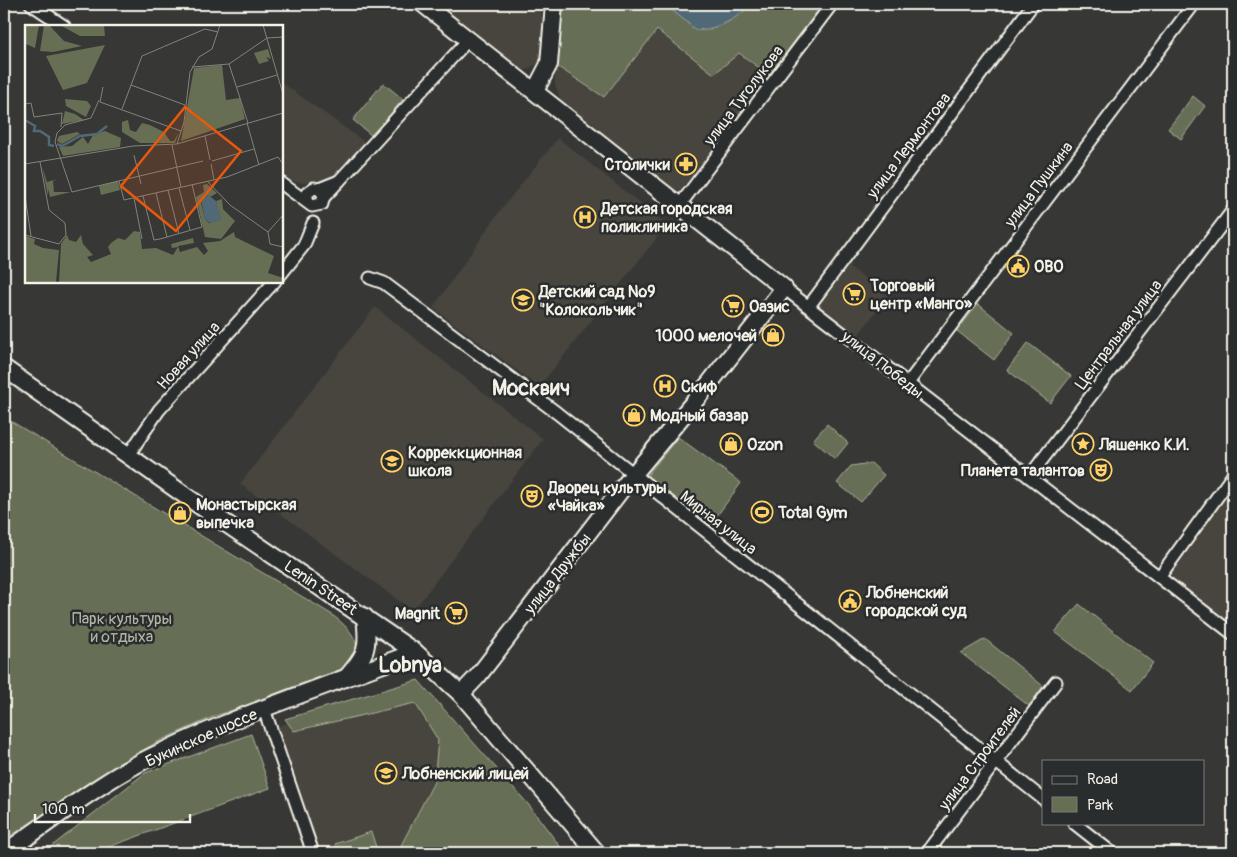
<svg xmlns="http://www.w3.org/2000/svg" width="1237" height="857" font-family="Pangolin,sans-serif">
<style>
.built{fill:#47453e}
.green{fill:#666e54;stroke:#adb09e}
.water{fill:#516876;stroke:#929fa4}
.lines{fill:none;stroke-linecap:round;stroke-linejoin:round}
.street-casing{stroke:#f4f1e8;stroke-width:15}
.secondary-casing{stroke:#f4f1e8;stroke-width:20}
.street{stroke:#2a2d2e;stroke-width:11}
.secondary{stroke:#2a2d2e;stroke-width:16}
.labels{text-anchor:middle;stroke-width:5;stroke-linejoin:round;paint-order:stroke}
.street-label{font-size:16px;fill:#f4f1e8;stroke:#2a2d2e}
.poi-label{font-size:16px;font-weight:bold;fill:#f4f1e8;stroke:#2a2d2e;text-anchor:start}
.park-label{font-size:16px;fill:#b4b6a5;stroke:#2a2d2e}
.district-label{font-size:21px;font-weight:bold;fill:#f4f1e8;stroke:#2a2d2e}
.inset-river{fill:none;stroke:#516876;stroke-width:2.5}
.inset-road{fill:none;stroke:#83827d;stroke-width:1}
.view{fill:#e8590c;fill-opacity:0.15;stroke:#e8590c;stroke-width:2.5}
.inset-edge{fill:none;stroke:#f4f1e8;stroke-width:2.5}
</style>
<rect width="100%" height="100%" fill="#373835"/>
<filter id="ink" filterUnits="userSpaceOnUse"><feTurbulence type="fractalNoise" baseFrequency=".02" numOctaves="2"/><feDisplacementMap in="SourceGraphic" scale="10" xChannelSelector="R" yChannelSelector="G"/><feConvolveMatrix kernelMatrix="1 2 1 2 8 2 1 2 1" color-interpolation-filters="sRGB"/></filter>
<g filter="url(#ink)">
<g class="built">
<polygon points="431,4 540,4 545,39 539,63 526,70 519,68"/>
<polygon points="657,30 698,63 738,53 769,75 680,191 671,188 561,100 555,85 555,65 604,97"/>
<polygon points="281,82 366,143 340,173 330,179 305,183 295,182 281,176"/>
<polygon points="558,138 667,225 539,387 433,308 502,208"/>
<polygon points="844,263 888,295 857,337 814,303"/>
<polygon points="375,307 543,439 413,611 240,484"/>
<polygon points="1223,498 1233,506 1233,628 1172,581 1172,573 1175,564"/>
<polygon points="396,690 441,718 489,853 317,853 275,727"/>
</g>
<g class="green">
<polygon points="560,4 665,4 696,30 709,30 728,22 751,4 823,4 769,75 739,53 714,74 657,30 604,97 555,65"/>
<polygon points="383,83 403,99 372,136 353,120"/>
<polygon points="1193,96 1205,106 1181,139 1168,129"/>
<polygon points="978,304 1014,333 994,360 957,331"/>
<polygon points="1028,343 1071,376 1050,403 1007,370"/>
<path d="M4 417 331 614C344 624 355 633 358 650L345 672 215 716 157 742 116 766 4 840Z"/>
<polygon points="827,424 848,443 835,459 813,440"/>
<polygon points="678,437 741,483 708,528 646,477"/>
<polygon points="871,463 884,475 861,502 837,483 851,466"/>
<polygon points="1079,604 1153,663 1132,690 1055,632"/>
<polygon points="985,639 1043,686 1029,706 961,653"/>
<polygon points="418,680 528,804 565,853 397,853 434,782 438,740 415,703 294,731 285,719"/>
<polygon points="251,734 270,788 92,853 43,853 145,773"/>
<polygon points="371,832 378,853 338,853 335,844"/>
</g>
<path class="water" d="M665 4H751C737 20 717 29 696 30Z"/>
<g class="lines">
<g class="street-casing">
<g id="street">
<polyline points="31,4 64,26"/>
<polyline points="339,181 468,40"/>
<polyline points="281,183 312,206 322,204 324,194 319,189 314,188 307,193 307,199"/>
<polyline points="319,189 339,181 324,197"/>
<polyline points="679,206 832,4"/>
<polyline points="281,274 304,245 313,223"/>
<polyline points="370,278 384,283 557,413 1043,799"/>
<polyline points="784,288 1233,634"/>
<polyline points="809,306 1033,4"/>
<polyline points="908,383 1194,4"/>
<polyline points="129,454 159,410 275,281"/>
<polyline points="1029,477 1233,210"/>
<polyline points="1160,576 1233,475"/>
<polyline points="264,709 313,853"/>
<polyline points="1074,823 1112,853"/>
<polyline points="927,853 1056,682"/>
</g>
</g>
<g class="secondary-casing">
<g id="secondary">
<polyline points="423,4 784,288 708,385 624,486 478,676 461,694"/>
<polyline points="535,91 549,64 554,4"/>
<polyline points="4,368 190,499 415,652 461,694 597,853"/>
<path d="M346 678C367 654 369 648 365 617"/>
<path d="M4 853C53 820 104 779 157 754 240 714 329 685 415 652"/>
</g>
</g>
<use href="#street" class="street"/>
<use href="#secondary" class="secondary"/>
</g>
</g>
<defs>
<g id="pharmacy-ring" transform="scale(1.125)"><circle r="9.5" fill="#2a2d2e" stroke="#ffd166" stroke-width="1.5"/><path d="M-2-6h4v4h4v4h-4v4h-4v-4h-4v-4h4Z" fill="#ffd166"/></g>
<g id="hospital-ring" transform="scale(1.125)"><circle r="9.5" fill="#2a2d2e" stroke="#ffd166" stroke-width="1.5"/><path d="M-5-5h3v3.5h4V-5h3V5h-3V1.5h-4V5h-3Z" fill="#ffd166"/></g>
<g id="civic-ring" transform="scale(1.125)"><circle r="9.5" fill="#2a2d2e" stroke="#ffd166" stroke-width="1.5"/><path d="M-.6-6.5H3V-4.5H.6V-3L4-1V1h2V6H-6V1h2V-1L-.6-3ZM-1.2 2.5V6h2.4V2.5Z" fill="#ffd166"/></g>
<g id="supermarket-ring" transform="scale(1.125)"><circle r="9.5" fill="#2a2d2e" stroke="#ffd166" stroke-width="1.5"/><path d="M-6-5.5h2.5l.6 2H6L4.5 2H-2.5L-4.4-4H-6ZM-1.5 3.2a1.3 1.3 0 1 0 .1 0ZM3 3.2a1.3 1.3 0 1 0 .1 0Z" fill="#ffd166"/></g>
<g id="school-ring" transform="scale(1.125)"><circle r="9.5" fill="#2a2d2e" stroke="#ffd166" stroke-width="1.5"/><path d="M0-5L7-2L0 1L-7-2ZM-4 1L0 2.5L4 1V4Q0 6-4 4Z" fill="#ffd166"/></g>
<g id="shop-ring" transform="scale(1.125)"><circle r="9.5" fill="#2a2d2e" stroke="#ffd166" stroke-width="1.5"/><path d="M-5-2.5h2.3a2.7 3.5 0 0 1 5.4 0H5L5.5 6h-11ZM-1.5-2.5h3a1.5 2.3 0 0 0-3 0Z" fill="#ffd166"/></g>
<g id="sight-ring" transform="scale(1.125)"><circle r="9.5" fill="#2a2d2e" stroke="#ffd166" stroke-width="1.5"/><path d="M0-6L1.8-2.2L6-1.7L2.9 1.2L3.7 5.4L0 3.3L-3.7 5.4L-2.9 1.2L-6-1.7L-1.8-2.2Z" fill="#ffd166"/></g>
<g id="theatre-ring" transform="scale(1.125)"><circle r="9.5" fill="#2a2d2e" stroke="#ffd166" stroke-width="1.5"/><path d="M-5-5.5Q0-4 5-5.5V0Q5 5 0 6Q-5 5-5 0ZM-3.3-2.5H-1v1.5H-3.3ZM1-2.5H3.3v1.5H1ZM-2.8 1Q0 5.5 2.8 1Z" fill="#ffd166"/></g>
<g id="stadium-ring" transform="scale(1.125)"><circle r="9.5" fill="#2a2d2e" stroke="#ffd166" stroke-width="1.5"/><path d="M0-5a6.5 5 0 1 0 0 10a6.5 5 0 1 0 0-10ZM-3.5-1.8h7v3.6h-7Z" fill="#ffd166"/></g>
</defs>
<g fill-rule="evenodd">
<use href="#pharmacy-ring" x="686" y="164"/>
<use href="#hospital-ring" x="585" y="217"/>
<use href="#civic-ring" x="1018" y="266"/>
<use href="#supermarket-ring" x="854" y="294"/>
<use href="#school-ring" x="523" y="300"/>
<use href="#supermarket-ring" x="733" y="306"/>
<use href="#shop-ring" x="773" y="335"/>
<use href="#hospital-ring" x="665" y="386"/>
<use href="#shop-ring" x="634" y="415"/>
<use href="#shop-ring" x="731" y="444"/>
<use href="#sight-ring" x="1083" y="444"/>
<use href="#school-ring" x="392" y="461"/>
<use href="#theatre-ring" x="1101" y="470"/>
<use href="#theatre-ring" x="532" y="496"/>
<use href="#stadium-ring" x="762" y="512"/>
<use href="#shop-ring" x="180" y="513"/>
<use href="#civic-ring" x="850" y="601"/>
<use href="#supermarket-ring" x="456" y="613"/>
<use href="#school-ring" x="386" y="773"/>
</g>
<g class="labels">
<g class="street-label">
<text transform="translate(743 95) rotate(-53)" y="6">улица Туголукова</text>
<text transform="translate(908 145) rotate(-53)" y="6">улица Лермонтова</text>
<text transform="translate(1038 184) rotate(-53)" y="6">улица Пушкина</text>
<text transform="translate(1118 334) rotate(-53)" y="6">Центральная улица</text>
<text transform="translate(188 355) rotate(-48)" y="6">Новая улица</text>
<text transform="translate(883 364) rotate(38)" y="6">улица Победы</text>
<text transform="translate(719 522) rotate(38)" y="6">Мирная улица</text>
<text transform="translate(557 573) rotate(-52)" y="6">улица Дружбы</text>
<text transform="translate(321 587) rotate(34)" y="6">Lenin Street</text>
<text transform="translate(201 737) rotate(-24)" y="6">Букинское шоссе</text>
<text transform="translate(979 758) rotate(-53)" y="6">улица Строителей</text>
</g>
<g class="poi-label">
<text x="670" y="170" text-anchor="end">Столички</text>
<text x="601" y="214">Детская городская<tspan x="601" dy="18">поликлиника</tspan></text>
<text x="1034" y="272">ОВО</text>
<text x="870" y="291">Торговый<tspan x="870" dy="18">центр «Манго»</tspan></text>
<text x="539" y="297">Детский сад №9<tspan x="539" dy="18">"Колокольчик"</tspan></text>
<text x="749" y="312">Оазис</text>
<text x="757" y="341" text-anchor="end">1000 мелочей</text>
<text x="681" y="392">Скиф</text>
<text x="650" y="421">Модный базар</text>
<text x="747" y="450">Ozon</text>
<text x="1099" y="450">Ляшенко К.И.</text>
<text x="408" y="458">Корреккционная<tspan x="408" dy="18">школа</tspan></text>
<text x="1085" y="476" text-anchor="end">Планета талантов</text>
<text x="548" y="493">Дворец культуры<tspan x="548" dy="18">«Чайка»</tspan></text>
<text x="196" y="510">Монастырская<tspan x="196" dy="18">выпечка</tspan></text>
<text x="778" y="518">Total Gym</text>
<text x="866" y="598">Лобненский<tspan x="866" dy="18">городской суд</tspan></text>
<text x="440" y="619" text-anchor="end">Magnit</text>
<text x="402" y="779">Лобненский лицей</text>
</g>
<g class="park-label">
<text x="122" y="624">Парк культуры<tspan x="122" dy="18">и отдыха</tspan></text>
</g>
<g class="district-label">
<text x="531" y="395">Москвич</text>
<text x="410" y="672">Lobnya</text>
</g>
</g>
<g transform="translate(25 25)">
<rect width="258" height="258" fill="#373835"/>
<path d="M0 0H14L10 23 1 19ZM19 0H24L39 16 57 21 28 27 15 26ZM35 0 79 1 80 11H55ZM80 20 62 58 38 65 21 31ZM243 24 246 34 241 32 244 36 234 39 229 28ZM197 40 201 75 215 73 220 94 156 116 169 43ZM40 74 62 76 66 81 61 92 41 81ZM40 86 50 89 59 95 37 99ZM103 95 105 105 111 107 117 98 125 100 139 107 145 116H149L154 107 150 118H115L97 107V97ZM80 106 96 113 95 122 38 131 34 122 47 121 58 112 63 119 68 110ZM52 107 55 109 37 119 32 116 34 111ZM17 141 22 157 33 154 28 156 29 167H46L25 172 23 164V171ZM93 156 95 165 76 170 74 161ZM182 159 192 168 176 177 180 194 184 198 195 195 191 176 197 174 198 184 210 196 196 214 180 212 171 172 179 167 178 160ZM109 206 115 207 117 224 131 223 148 230 153 222 147 223 146 219 168 213 169 218 153 221 155 227 172 222 179 230 183 226 178 218 195 216 209 207 210 212 249 231 243 248 258 253 257 258H34L36 219 42 210 44 215 51 217 56 210 58 219 68 230 62 232 66 237 86 229 83 222 86 218 93 213 100 215ZM0 211 10 214 9 219 18 223 34 225 31 257H0Z" fill="#666e54"/>
<path d="M182 169 191 176 196 193 194 196 185 198 180 194 176 174Z" fill="#516876"/>
<path class="inset-river" d="M0 95 10 101 9 106H15L24 112V120L29 121M32 119 37 121 55 111 72 109 82 101"/>
<path class="inset-road" d="M238 0 258 69M204 39 223 98M167 42 204 39 242 13 258 12M106 60 160 80M78 62 75 77 156 106M212 62 252 50M74 75 66 93 40 100 32 108 30 117 47 167 178 136M0 79 6 78 9 92 37 88 36 102M97 84 117 31 180 4 193 7M222 98 234 140M180 111 185 135M152 119 258 88M147 120 156 162M109 130 116 159M187 136 229 124M0 139 108 121 152 119 159 97 165 47 174 32 187 24 195 0M186 139 189 155M94 156 99 175 202 152 253 132 258 139M182 156 205 180 243 207 258 190M154 163 165 205M143 165 154 209M131 168 142 212M0 171 6 211M118 171 129 215 135 214 177 202 167 159M109 173 117 214M243 207 245 219 258 222M0 210 34 219 41 210 40 198 24 185 15 137"/>
<path class="view" d="M160 82 216 126 151 206 96 161Z"/>
<rect width="258" height="258" class="inset-edge"/>
</g>
<rect width="1237" height="857" fill="none" stroke="#2a2d2e" stroke-width="20"/>
<rect x="10" y="10" width="1217" height="837" fill="none" stroke="#f4f1e8" stroke-width="2" filter="url(#ink)"/>
<rect x="1042" y="760" width="162" height="65" fill="#2a2d2e" stroke="#7b7b78"/>
<rect x="1052" y="776" width="25" height="8" fill="#2a2d2e" stroke="#7b7b78"/>
<text x="1087" y="784" font-size="15" fill="#f4f1e8">Road</text>
<rect x="1052" y="797" width="25" height="15" fill="#666e54" stroke="#7b7b78"/>
<text x="1087" y="810" font-size="15" fill="#f4f1e8">Park</text>
<path d="M35 814v8h155v-8" fill="none" stroke="#f4f1e8" stroke-width="2.5"/>
<text x="42" y="814" font-size="15" fill="#f4f1e8" stroke="#2a2d2e" stroke-width="4" paint-order="stroke">100 m</text>
</svg>
